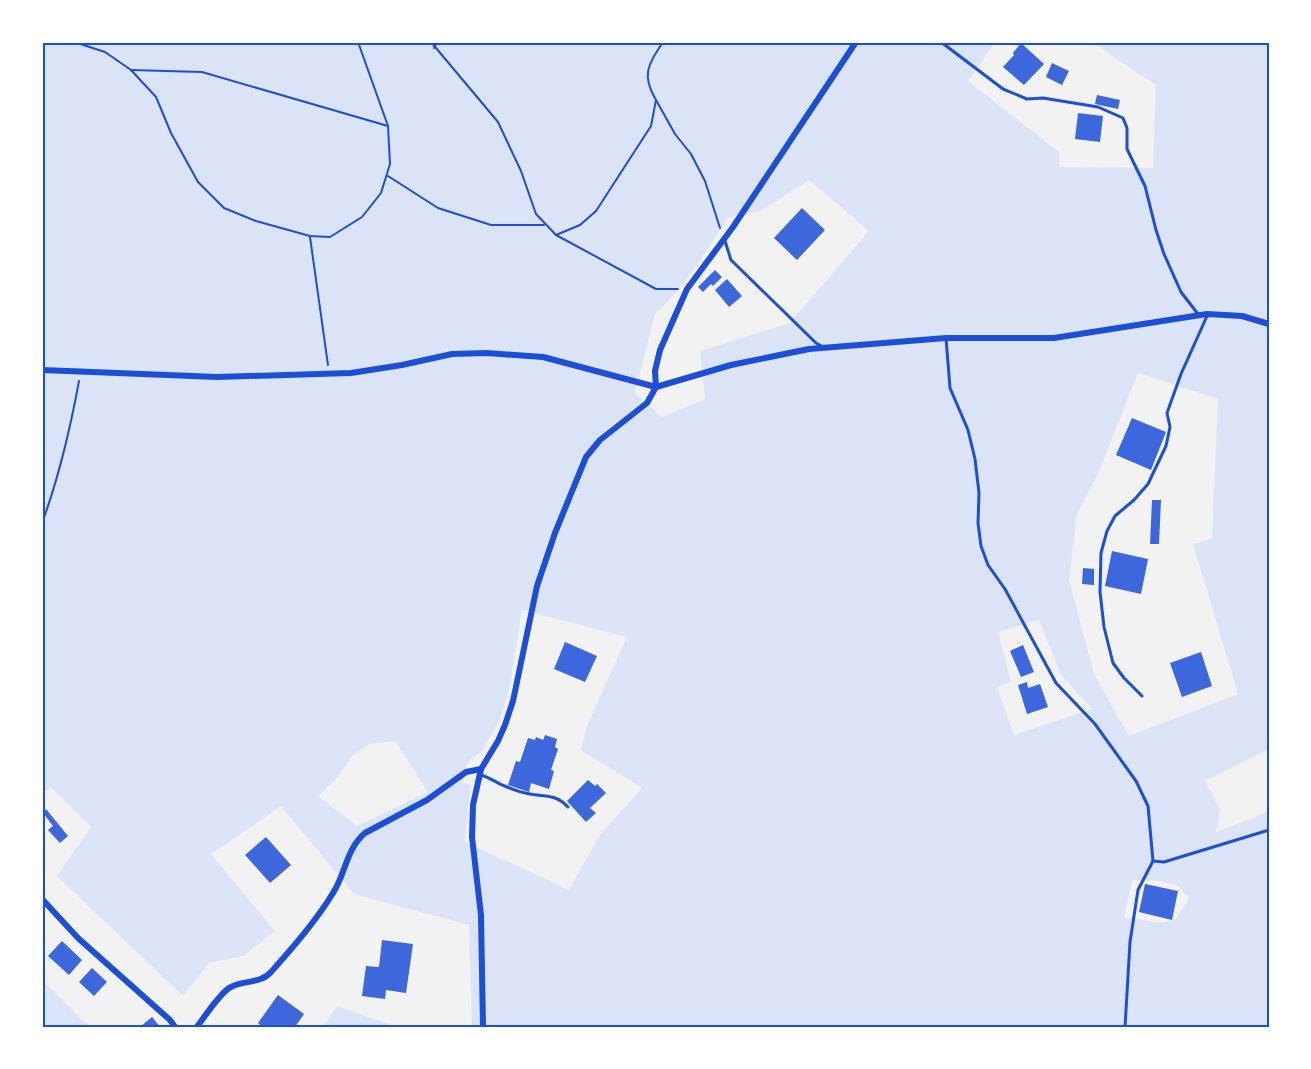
<svg xmlns="http://www.w3.org/2000/svg" width="1311" height="1069" font-family="Barlow,sans-serif">
<style>
.green{fill:#dbe4f7;fill-rule:evenodd}
.building{fill:#3d67dc}
.lines{fill:none;stroke-linecap:round;stroke-linejoin:round}
.path{stroke:#1d4ed8;stroke-width:2}
.service{stroke:#1d4ed8;stroke-width:3}
.minor{stroke:#1d4ed8;stroke-width:6}
.neatline{fill:none;stroke:#1d4ed8;stroke-width:2}
</style>
<rect width="100%" height="100%" fill="#f2f2f2"/>
<g class="green">
<path d="M42 42H995L968 81 1060 153 1059 167 1153 168 1156 85 1092 42H1269V749L1205 781 1220 809 1216 832 1251 819 1269 810V1027H472L469 925 354 894 281 806 211 854 275 931 243 956 209 963 183 996 57 876 91 827 51 787 42 794ZM809 180 869 231 790 323 700 351 705 399 662 417 635 393 655 313C683 291 708 247 729 217L761 211ZM1138 373 1218 399 1212 539 1193 544 1238 694 1129 736 1094 674 1069 580 1077 514 1098 474ZM522 610 627 637 587 726 581 750 642 788 600 835 569 890 465 842 470 785 463 783 468 762 483 750 500 719 510 684ZM1039 620 1061 675 1092 709 1014 735 997 687 1011 682 998 632ZM395 741 428 792 357 826 318 796 336 779 352 756 369 744ZM1132 880 1160 881 1179 886 1189 899 1176 919 1162 923 1124 917Z"/>
<polygon points="42,980 85,1023 92,1027 42,1027"/>
<polygon points="337,1006 397,1027 323,1027"/>
</g>
<g class="building">
<polygon points="1021,43 1044,64 1024,85 1003,67 1014,55 1013,53"/>
<polygon points="1052,63 1069,71 1062,85 1046,77"/>
<polygon points="1097,95 1120,100 1118,109 1095,104"/>
<polygon points="1078,113 1103,116 1100,142 1075,139"/>
<polygon points="802,208 825,230 797,260 774,238"/>
<polygon points="715,270 722,277 713,286 711,284 703,292 698,287"/>
<polygon points="727,279 742,296 729,307 715,290"/>
<polygon points="1132,418 1166,432 1151,470 1116,455"/>
<polygon points="1152,500 1161,500 1159,544 1150,544"/>
<polygon points="1112,551 1148,559 1141,594 1105,586"/>
<polygon points="1083,568 1094,569 1094,585 1082,584"/>
<polygon points="565,642 597,656 585,682 554,669"/>
<polygon points="1023,645 1034,672 1021,677 1010,651"/>
<polygon points="1201,652 1212,686 1182,697 1170,663"/>
<polygon points="1027,682 1028,688 1040,684 1048,707 1027,714 1018,685"/>
<polygon points="545,735 557,739 555,747 558,749 551,770 554,771 549,789 531,783 529,792 508,785 516,761 520,762 528,738 535,740 536,737 543,740"/>
<polygon points="588,780 595,786 597,784 606,793 590,808 596,813 586,822 567,801"/>
<polygon points="46,809 68,836 60,843 48,830 53,826 43,813"/>
<polygon points="266,837 291,865 270,883 245,855"/>
<polygon points="1145,884 1178,891 1172,920 1139,912"/>
<polygon points="382,940 413,944 406,993 386,990 385,999 362,996 366,966 379,967"/>
<polygon points="62,941 82,960 69,975 48,956"/>
<polygon points="92,968 107,982 94,996 79,982"/>
<polygon points="278,995 304,1014 295,1027 263,1027 258,1023"/>
<polygon points="152,1017 160,1027 140,1027"/>
</g>
<g class="lines">
<g class="path">
<polyline points="74,42 105,52 131,70 156,97 171,133 198,182 224,208 256,221 310,236 330,237 362,217 381,193 390,164 388,126 358,42"/>
<polyline points="431,42 498,122 521,171 536,214 556,235 656,289 678,289"/>
<polyline points="434,48 437,42"/>
<polyline points="131,70 202,72 388,126"/>
<polyline points="656,100 675,134 691,154 705,181 720,228"/>
<polyline points="388,176 438,208 491,225 544,225"/>
<path d="M556 235 580 225 596 211 651 126 656 100C641 75 648 65 663 42"/>
<polyline points="310,237 328,365"/>
<path d="M42 523C59 477 70 430 79 381"/>
</g>
<g class="service">
<polyline points="941,42 1003,89 1027,99 1043,98 1098,107 1123,118 1127,128 1127,149 1145,186 1156,230 1164,254 1181,292 1198,314"/>
<polyline points="725,241 731,260 816,343 823,347"/>
<polyline points="946,338 950,388 968,430 975,459 979,493 978,523 981,546 988,565 1005,589 1056,683 1095,724 1136,781 1148,806 1153,861 1164,862 1269,830"/>
<polyline points="1142,696 1124,678 1113,663 1104,627 1100,592 1101,553 1107,531 1115,516 1134,500 1148,484 1166,446 1170,427 1167,413 1181,374 1207,316"/>
<path d="M481 775C491 778 498 784 507 787 514 790 522 793 530 794 546 797 556 794 568 807"/>
<polyline points="1125,1027 1130,942 1138,890 1153,861"/>
</g>
<g class="minor">
<polyline points="42,370 217,377 351,373 402,365 452,354 487,353 543,357 656,387 731,365 809,349 946,338 1054,338 1207,314 1242,316 1269,324"/>
<polyline points="656,387 655,371 660,350 687,289 733,227 856,42"/>
<polyline points="42,899 78,938 170,1020 175,1027"/>
<path d="M197 1027C205 1016 218 996 229 988 241 980 261 984 271 972 293 947 316 921 333 893 346 873 346 849 365 833L427 800 466 772 481 769"/>
<polyline points="483,1027 481,915 472,837 473,805 481,769 498,741 505,725 513,701 537,586 555,533 586,457 600,440 647,403 656,387"/>
</g>
</g>
<rect width="1311" height="1069" fill="none" stroke="#ffffff" stroke-width="87"/>
<rect x="44" y="44" width="1224" height="982" class="neatline"/>
</svg>
